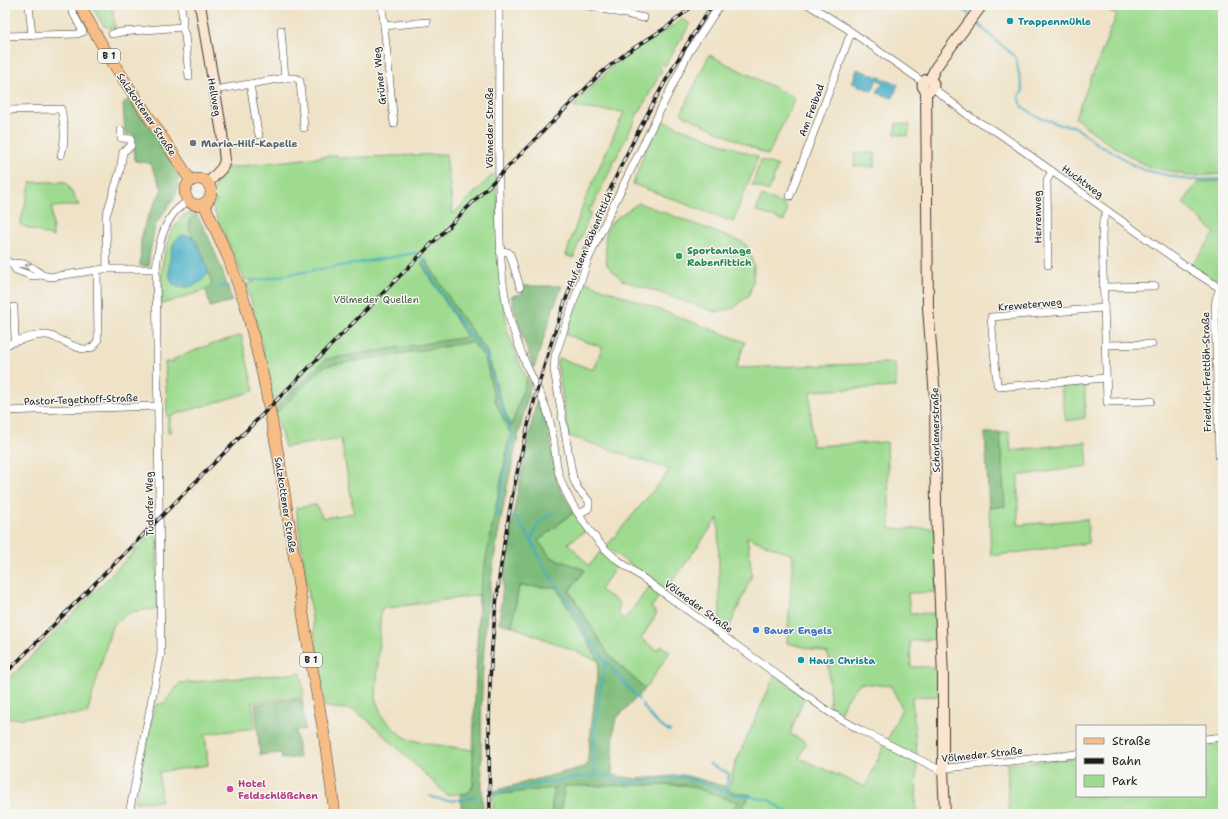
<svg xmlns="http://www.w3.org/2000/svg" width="1228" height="819" font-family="'Shantell Sans',sans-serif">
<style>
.green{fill:#9edb90;stroke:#5d7c56}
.forest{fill:#7ebb7a;stroke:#4d6c4b}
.water{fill:#45adc4;stroke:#306470}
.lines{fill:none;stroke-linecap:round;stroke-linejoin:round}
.stream{stroke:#45adc4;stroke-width:2}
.street-casing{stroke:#3c3a36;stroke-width:8}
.secondary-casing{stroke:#3c3a36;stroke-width:12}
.primary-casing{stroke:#3c3a36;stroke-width:12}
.street{stroke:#fff;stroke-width:7}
.secondary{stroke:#fbe5cf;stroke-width:10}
.primary{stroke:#f6be86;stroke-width:11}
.rail-casing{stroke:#1c1c1c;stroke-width:3.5}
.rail{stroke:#f6f6f2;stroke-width:2;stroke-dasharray:6;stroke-linecap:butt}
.oneway{stroke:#999}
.culture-dot{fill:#0f9aa8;stroke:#f6f6f2;stroke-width:1.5}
.worship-dot{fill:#6b7280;stroke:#f6f6f2;stroke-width:1.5}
.leisure-dot{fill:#2e9e5b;stroke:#f6f6f2;stroke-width:1.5}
.shop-dot{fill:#3f7fe0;stroke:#f6f6f2;stroke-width:1.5}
.hotel-dot{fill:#d1479c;stroke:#f6f6f2;stroke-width:1.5}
.labels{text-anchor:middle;stroke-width:3;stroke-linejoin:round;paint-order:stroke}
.shield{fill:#f6f6f2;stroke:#5d5d5c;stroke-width:1}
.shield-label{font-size:9px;font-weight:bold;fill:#1c1c1c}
.culture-label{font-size:10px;font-weight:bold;fill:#0d838f;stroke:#f6f6f2;text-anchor:start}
.street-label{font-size:10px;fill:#1c1c1c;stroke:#f6f6f2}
.worship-label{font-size:10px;font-weight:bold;fill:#5b616d;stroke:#f6f6f2;text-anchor:start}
.leisure-label{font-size:10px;font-weight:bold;fill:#27864d;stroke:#f6f6f2;text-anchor:start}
.park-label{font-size:10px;fill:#43553f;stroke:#f6f6f2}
.shop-label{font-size:10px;font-weight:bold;fill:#366cbe;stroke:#f6f6f2;text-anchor:start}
.hotel-label{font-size:10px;font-weight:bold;fill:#b23c85;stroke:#f6f6f2;text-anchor:start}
</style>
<rect width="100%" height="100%" fill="#f6f6f2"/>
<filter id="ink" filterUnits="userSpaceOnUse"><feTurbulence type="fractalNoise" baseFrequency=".025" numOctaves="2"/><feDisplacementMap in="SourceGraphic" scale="8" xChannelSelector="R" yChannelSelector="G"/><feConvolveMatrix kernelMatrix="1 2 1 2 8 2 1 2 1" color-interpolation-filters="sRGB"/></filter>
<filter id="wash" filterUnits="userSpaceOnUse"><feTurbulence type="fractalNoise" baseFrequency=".012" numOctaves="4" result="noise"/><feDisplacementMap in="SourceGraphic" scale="16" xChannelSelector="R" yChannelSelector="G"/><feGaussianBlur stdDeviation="0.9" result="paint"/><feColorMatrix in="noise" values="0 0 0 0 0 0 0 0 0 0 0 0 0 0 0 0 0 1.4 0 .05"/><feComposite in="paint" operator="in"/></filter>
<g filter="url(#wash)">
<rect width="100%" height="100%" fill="#efe2c6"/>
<g class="green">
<polygon points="91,5 112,5 115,29 104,26"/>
<polygon points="1093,5 1223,5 1223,174 1190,176 1147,166 1108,143 1075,118 1117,14"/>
<polygon points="682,19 690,24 665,66 662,64 659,68 662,70 639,113 637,113 636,115 637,116 615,160 613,160 612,163 613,164 592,208 589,207 588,211 591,212 573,258 566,255 584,202 624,112 575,108 573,106 620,58 670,28"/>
<polygon points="709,55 795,98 768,155 681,114"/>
<polygon points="657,119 758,157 733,222 633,184"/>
<polygon points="896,123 910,125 908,136 895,134"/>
<polygon points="855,153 875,153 875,167 854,166"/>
<path d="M446 154 453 214 493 174 496 179 503 301 508 333 519 362 527 378 479 595 381 609 376 700 382 716 396 731 408 739 424 743 473 750V786L468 793 447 795 371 723 354 710 325 707 296 508 316 505 323 518 354 513 341 439 285 447 276 413 279 410 277 397 272 400C266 361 258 323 246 284L254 283 253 279 245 280 211 204 218 201 211 198 216 185 225 168 337 155 338 158Z"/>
<polygon points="761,160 778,166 769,191 752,185"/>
<polygon points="1223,181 1223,287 1191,266 1215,233 1183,203 1198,182"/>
<polygon points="31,182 66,182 79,205 52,207 53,237 20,225"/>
<polygon points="761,196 785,205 787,211 784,221 756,211"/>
<path d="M639 203 742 242 749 248 754 267 753 282 749 295 734 308 716 312 622 280 607 265C606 255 603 236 608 227 613 219 631 208 639 203Z"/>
<path d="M189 214 197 215 189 221 190 230 194 238 190 236 175 240C170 254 167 267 171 281L177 287 193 286 208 273V270L212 283 206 290 162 304 161 277 163 261 170 233 184 215Z"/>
<polygon points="583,281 745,342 736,368 895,363 896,387 810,391 812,446 887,442 890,529 935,528 937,592 908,593 910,614 936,613 937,639 910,641 911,667 937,667 938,696 912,697 917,756 887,741 902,708 891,686 860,683 845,701 839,716 830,710 828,653 787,643 793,555 747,537 752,575 727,633 720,628 718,518 666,590 606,547 670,470 569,436 557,363 559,358 594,370 602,347 566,335"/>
<polygon points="241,335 254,391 170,416 171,432 168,432 165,362 174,362 174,359 201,348"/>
<polygon points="1085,384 1085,418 1066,421 1061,386"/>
<polygon points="1009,432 1011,451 1086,442 1088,466 1018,476 1018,525 1087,519 1089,543 991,556 989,508 1004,506 1000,433"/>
<polygon points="574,512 586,531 568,543 589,566 600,552 618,564 600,590 620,603 618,613 621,617 625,619 649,587 660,595 651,608 657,613 641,639 657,650 662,646 670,652 645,689 609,655 569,591 585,570 551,557 538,541"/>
<path d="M155 530 157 539 158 609C136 611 124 610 111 629L87 714 5 719V683Z"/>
<polygon points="519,586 556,587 599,661 512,626"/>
<polygon points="301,673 304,697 252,702 255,728 205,734 208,765 159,772 161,801 135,802 154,706 164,703 180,683"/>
<polygon points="775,675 804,697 790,734 806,742 799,758 865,787 885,744 917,760 916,814 737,814 751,795 733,792 728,790 735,764"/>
<polygon points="1223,739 1223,814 1009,814 1007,764 1077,758 1077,796 1205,796 1205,741"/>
<polygon points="687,785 738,802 730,814 560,814 564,786"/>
<polygon points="554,788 551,814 494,814 493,795"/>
</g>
<g class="forest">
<polygon points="131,98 179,174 177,193 155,226 149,257 149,266 140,266 141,240 145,223 162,189 150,163 135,161 133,134 125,134 123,103"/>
<path d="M197 215C212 242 223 271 232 301L210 307 206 290 212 283 207 268 190 230 189 221Z"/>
<path d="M425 259 460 315 487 351 500 398 511 427 527 378 531 384C513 454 498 524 489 596 480 668 480 741 483 814H462L460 795 468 793 473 786V750L479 595 510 433 495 401 485 358 472 342 325 366 276 413 275 408 326 359 467 337 421 263Z"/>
<polygon points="523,286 562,286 554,307 553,307 552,309 553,310 534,368 521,333 511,296 522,294"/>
<polygon points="538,400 545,418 550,438 557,481 563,494 574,512 538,541 551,557 585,570 569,591 609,655 645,689 616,719 614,727 612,775 637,779 684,775 727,787 728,790 733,792 751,795 737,814 730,814 738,802 687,785 565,786 560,814 551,814 554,788 493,795 493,791 587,766 599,661 556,587 519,586 512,626 499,623 505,566 515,505 536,403"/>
<polygon points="985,433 1000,433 1005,506 989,508"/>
<polygon points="302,699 305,729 296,730 299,758 282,759 281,753 260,755 255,704"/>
</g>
<g class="water">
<polygon points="857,69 898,84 893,98 877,93 879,88 883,82 877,80 872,91 852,83"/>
<path d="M185 235C188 236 192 236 194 239 199 244 208 266 208 273 203 281 196 286 188 287 182 287 177 288 173 284 166 276 170 246 177 239 179 236 182 236 185 235Z"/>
</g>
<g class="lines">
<g class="stream">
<polyline points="959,5 970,15"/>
<polyline points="974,20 994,39 1015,56 1023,91 1019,96 1022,107 1031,112 1033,115 1061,125 1074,126 1100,146 1112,151 1131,164 1144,170 1190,180 1223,179"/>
<polyline points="251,281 416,253 424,259 432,279 462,326 485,352 499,399 513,435 496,514 501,514"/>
<polyline points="219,287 228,286"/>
<path d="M511 517 516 518 532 542 546 570 584 624 587 638 606 661C598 697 591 739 594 775"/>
<polyline points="531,541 538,523 552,513"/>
<polyline points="606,661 639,700"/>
<path d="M642 704C649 714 657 727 670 731"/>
<polyline points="709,764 726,772 729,774 725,791"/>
<polyline points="493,793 560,780 594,775 605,775 627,783 650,781 677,776 700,782 732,794 770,800 789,814"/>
<path d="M430 796C445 803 460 800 476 797"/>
</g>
</g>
</g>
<g filter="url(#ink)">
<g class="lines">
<g class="street-casing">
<g id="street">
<polyline points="29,5 32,36"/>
<polyline points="181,5 183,21 182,27 185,35 189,77"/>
<polyline points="382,5 394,124"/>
<path d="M499 5C499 66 498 128 499 189 500 229 499 268 507 307 511 325 517 342 524 359 531 377 542 395 548 414 554 432 554 452 558 471 564 497 594 541 615 558L829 712 860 730 938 769 1077 754"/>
<polyline points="585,5 644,18"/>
<polyline points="809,5 846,28 923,82"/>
<polyline points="384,26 427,22"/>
<polyline points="281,30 285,78"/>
<polyline points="112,34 121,32 182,27"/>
<polyline points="5,36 77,34 83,32 69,5"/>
<polyline points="250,84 257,127 259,135"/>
<polyline points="933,88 973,119 997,132 1182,264 1223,290"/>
<polyline points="214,90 285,78 296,78 300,81 304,128"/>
<path d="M5 110 61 109C64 123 66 141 61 155"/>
<polyline points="790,196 849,38 852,33"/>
<polyline points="1107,211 1103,220 1102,237 1107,402 1151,401"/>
<polyline points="500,251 508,252 510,254 520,287"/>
<polyline points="5,260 12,264 16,270 32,276 42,275 51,277 104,269 156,269"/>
<path d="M12 264C24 261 34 267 42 275"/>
<polyline points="1048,265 1047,180 1052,171"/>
<polyline points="107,269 106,216 120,171 123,152 131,146 131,139 121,138 121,130"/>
<polyline points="1104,287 1155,286"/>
<polyline points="14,307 15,341"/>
<polyline points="1104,308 991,317 997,384 999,387 1106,378"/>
<path d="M5 345C18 341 33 334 47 335 62 337 90 363 98 339L97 270"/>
<polyline points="1105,345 1152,344"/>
<polyline points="5,411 158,406"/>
<polyline points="1219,456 1215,309 1216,299 1220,288"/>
<polyline points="579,514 588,509 589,506 589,501 578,489 573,478 554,370 555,356 588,260 613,206 689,52 720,5"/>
<polyline points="1205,739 1223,737"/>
<path d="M129 814 161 653 156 269C158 250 161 230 173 214 177 209 183 205 187 201"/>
</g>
</g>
<g class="secondary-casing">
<g id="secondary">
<polyline points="200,5 222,133 225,161 222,168 208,183"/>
<polyline points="930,79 936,67 982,5"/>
<circle cx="928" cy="85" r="5.5"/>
<polyline points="926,90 928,308 935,397 936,507 943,677 943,769 945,814"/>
</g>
</g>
<g class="primary-casing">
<g id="primary">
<path d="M80 5C111 66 154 122 190 180"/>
<circle cx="198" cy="192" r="13"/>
<polyline points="204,204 228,257 246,306 263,376 279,459 307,639 324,734 335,814"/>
</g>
</g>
<use href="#street" class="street"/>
<use href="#secondary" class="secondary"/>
<use href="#primary" class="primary"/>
<g class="rail-casing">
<g id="rail">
<polyline points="5,674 601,73 626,53 667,27 694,5"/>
<path d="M490 814C489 758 488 703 492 647 510 418 586 196 712 5"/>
</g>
</g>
<use href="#rail" class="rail"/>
</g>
<defs><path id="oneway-chevron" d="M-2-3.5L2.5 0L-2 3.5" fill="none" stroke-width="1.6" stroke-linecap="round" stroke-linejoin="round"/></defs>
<use class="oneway" href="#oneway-chevron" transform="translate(28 266) rotate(-157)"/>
</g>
<g class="culture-dot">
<circle cx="1010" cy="21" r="4"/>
<circle cx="801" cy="660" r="4"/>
</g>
<circle class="worship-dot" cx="193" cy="143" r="4"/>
<circle class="leisure-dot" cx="679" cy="256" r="4"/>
<circle class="shop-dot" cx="756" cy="630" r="4"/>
<circle class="hotel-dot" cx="230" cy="789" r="4"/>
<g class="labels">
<g class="shield">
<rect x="98" y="49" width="22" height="14" rx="3"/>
<rect x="300" y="653" width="22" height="14" rx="3"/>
</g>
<g class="shield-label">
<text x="109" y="59">B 1</text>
<text x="311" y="663">B 1</text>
</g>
<g class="culture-label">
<text x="1018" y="25">Trappenmühle</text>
<text x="809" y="664">Haus Christa</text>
</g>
<g class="street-label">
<text transform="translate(379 76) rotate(-96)" y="4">Grüner Weg</text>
<text transform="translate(215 97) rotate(80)" y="4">Hellweg</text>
<text transform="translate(811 110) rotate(-70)" y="4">Am Freibad</text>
<text transform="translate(147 114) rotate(56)" y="4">Salzkottener Straße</text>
<text transform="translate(489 128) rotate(-90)" y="4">Völmeder Straße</text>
<text transform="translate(1083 181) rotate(36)" y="4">Huchtweg</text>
<text transform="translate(1037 217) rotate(-91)" y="4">Herrenweg</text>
<text transform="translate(589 239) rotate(-67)" y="4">Auf dem Rabenfittich</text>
<text transform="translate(1030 304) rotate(-5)" y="4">Kreweterweg</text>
<text transform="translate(1206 372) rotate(-91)" y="4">Friedrich-Frettlöh-Straße</text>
<text transform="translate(81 399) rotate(-2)" y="4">Pastor-Tegethoff-Straße</text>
<text transform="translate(935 430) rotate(-91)" y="4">Schorlemerstraße</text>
<text transform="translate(149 504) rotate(-91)" y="4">Tudorfer Weg</text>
<text transform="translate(286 505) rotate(81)" y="4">Salzkottener Straße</text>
<text transform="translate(699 606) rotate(36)" y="4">Völmeder Straße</text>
<text transform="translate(982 754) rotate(-6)" y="4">Völmeder Straße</text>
</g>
<g class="worship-label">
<text x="201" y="147">Maria-Hilf-Kapelle</text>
</g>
<g class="leisure-label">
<text x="687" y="254">Sportanlage<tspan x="687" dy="12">Rabenfittich</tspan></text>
</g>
<g class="park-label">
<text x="376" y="303">Völmeder Quellen</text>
</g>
<g class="shop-label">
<text x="764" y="634">Bauer Engels</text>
</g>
<g class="hotel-label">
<text x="238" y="787">Hotel<tspan x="238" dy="12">Feldschlößchen</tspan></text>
</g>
</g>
<rect width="1228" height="819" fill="none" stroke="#f6f6f2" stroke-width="20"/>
<rect x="1076" y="725" width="130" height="72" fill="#f6f6f2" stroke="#9f9f9c"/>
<rect x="1084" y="738" width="20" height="6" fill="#f6be86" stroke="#9f9f9c"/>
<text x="1112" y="745" font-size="12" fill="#1c1c1c">Straße</text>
<rect x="1084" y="758" width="20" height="6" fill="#1c1c1c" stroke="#9f9f9c"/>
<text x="1112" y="765" font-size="12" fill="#1c1c1c">Bahn</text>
<rect x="1084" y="775" width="20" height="12" fill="#9edb90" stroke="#9f9f9c"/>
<text x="1112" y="785" font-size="12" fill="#1c1c1c">Park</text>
</svg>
